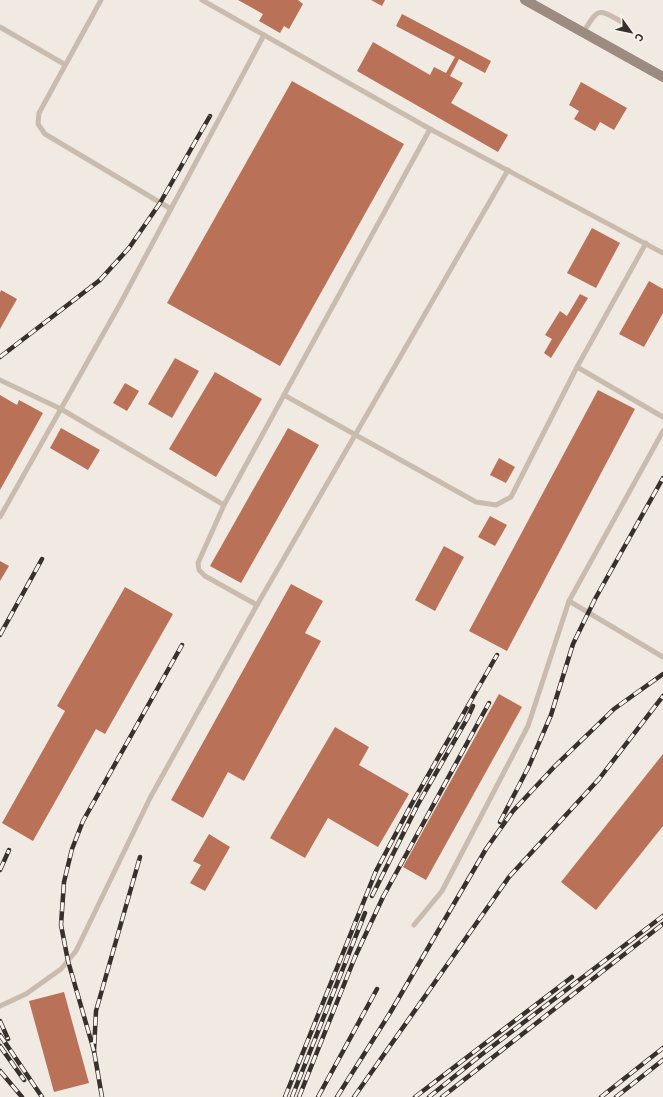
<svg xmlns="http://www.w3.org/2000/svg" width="663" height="1097" font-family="'IBM Plex Sans',sans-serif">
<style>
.building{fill:#b97158}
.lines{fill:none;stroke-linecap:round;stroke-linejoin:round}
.service{stroke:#c9bbae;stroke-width:5}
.secondary{stroke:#9c8b80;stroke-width:10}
.rail-casing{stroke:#38302c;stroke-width:4.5}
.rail{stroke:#f9f4ee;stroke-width:3;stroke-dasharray:9;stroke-linecap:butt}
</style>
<rect width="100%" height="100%" fill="#f1eae2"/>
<g class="building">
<polygon points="238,0 298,0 303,4 289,29 284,26 280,33 259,21 263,14"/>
<polygon points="371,0 385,0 382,6"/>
<polygon points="402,14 491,61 485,73 459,59 450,76 463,83 451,103 508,135 498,152 357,71 373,42 430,75 434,67 446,73 455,57 396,26"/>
<polygon points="292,81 404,144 280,366 167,303"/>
<polygon points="581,82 627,108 614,130 600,122 595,131 574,119 579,111 569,105"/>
<polygon points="592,228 620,243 596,288 567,273"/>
<polygon points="649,281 663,289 663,313 644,347 619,334"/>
<polygon points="1,290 17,299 0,329 0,293"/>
<polygon points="580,294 588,298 551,358 544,353 552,339 545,335 560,311 567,316"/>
<polygon points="175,358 199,371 172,418 148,404"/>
<polygon points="215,372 262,399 216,477 169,449"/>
<polygon points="125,383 139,391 127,411 113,403"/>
<polygon points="598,390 635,409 507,651 469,631"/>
<polygon points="0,395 17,405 19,400 43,413 0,490"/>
<polygon points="61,428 100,450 88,470 50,448"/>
<polygon points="288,428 319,445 241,583 210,566"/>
<polygon points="499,458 515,467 506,483 490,475"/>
<polygon points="490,516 507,525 495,546 478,537"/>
<polygon points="444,546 464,557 435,611 415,600"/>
<polygon points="0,561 9,566 0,581"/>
<polygon points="291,584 323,601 305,633 321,641 244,781 228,772 203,818 171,800"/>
<polygon points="125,587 173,614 105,734 96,729 33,841 2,823 65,711 57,706"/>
<polygon points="499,694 522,707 426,880 403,867"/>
<polygon points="335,727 369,747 359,765 409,794 378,847 328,818 305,858 270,838"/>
<polygon points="663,754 663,826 596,910 561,882"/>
<polygon points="209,834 230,847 205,891 190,883 201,865 193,861"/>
<polygon points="64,992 89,1083 54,1092 29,1001"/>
</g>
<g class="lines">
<g class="service">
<polyline points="101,0 39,113 38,124 45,134 171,209"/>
<polyline points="202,0 430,129 663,253"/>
<polyline points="0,27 64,64"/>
<path d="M583 33C599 6 598 9 624 23"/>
<polyline points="430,129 284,395 476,502 496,505 511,497 577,367 646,243"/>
<polyline points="577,367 663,417"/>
<polyline points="0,380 61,409 224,505"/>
<polyline points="0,517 120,304 264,35"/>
<polyline points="569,601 663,657"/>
<polyline points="257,605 205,576 199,570 198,563 224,505 284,395"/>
<polyline points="414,925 442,891 528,726 569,601 663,431"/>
<polyline points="0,1006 26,994 61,969 76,951 150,798 257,605 508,170"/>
</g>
<polyline class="secondary" points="525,0 663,77"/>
<g class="rail-casing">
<g id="rail">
<polyline points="0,357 100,280 129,248 160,203 210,116"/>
<polyline points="0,635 42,559"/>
<polyline points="500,822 529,766 551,715 573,644 595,599 663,478"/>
<polyline points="0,870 9,850"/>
<polyline points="372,896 417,806 467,719 473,706"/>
<polyline points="0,1021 8,1039"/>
<polyline points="0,1035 42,1097"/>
<polyline points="0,1046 24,1080"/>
<polyline points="94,1051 68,961 61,925 64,882 72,849 83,821 182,645"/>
<polyline points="0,1071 22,1097"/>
<polyline points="102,1097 94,1051 96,1011 140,857"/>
<polyline points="285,1097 376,871 411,805 497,655"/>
<polyline points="292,1097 365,913"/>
<polyline points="299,1097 355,957 383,897 489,703"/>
<polyline points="318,1097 377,989"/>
<polyline points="337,1097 390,1013 486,849 513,811 555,766 614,709 663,674"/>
<polyline points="354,1097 509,877 599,779 663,696"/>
<polyline points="415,1097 572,977"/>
<polyline points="429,1097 481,1055 663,916"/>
<polyline points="442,1097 663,924"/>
<polyline points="601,1097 663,1048"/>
<polyline points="616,1097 663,1060"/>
</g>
</g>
<use href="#rail" class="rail"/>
</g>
<g transform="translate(631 32) rotate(123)" stroke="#f9f4ee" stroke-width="3" paint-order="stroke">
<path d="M0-3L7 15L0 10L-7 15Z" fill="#38302c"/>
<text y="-6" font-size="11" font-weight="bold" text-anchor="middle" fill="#38302c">С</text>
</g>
</svg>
